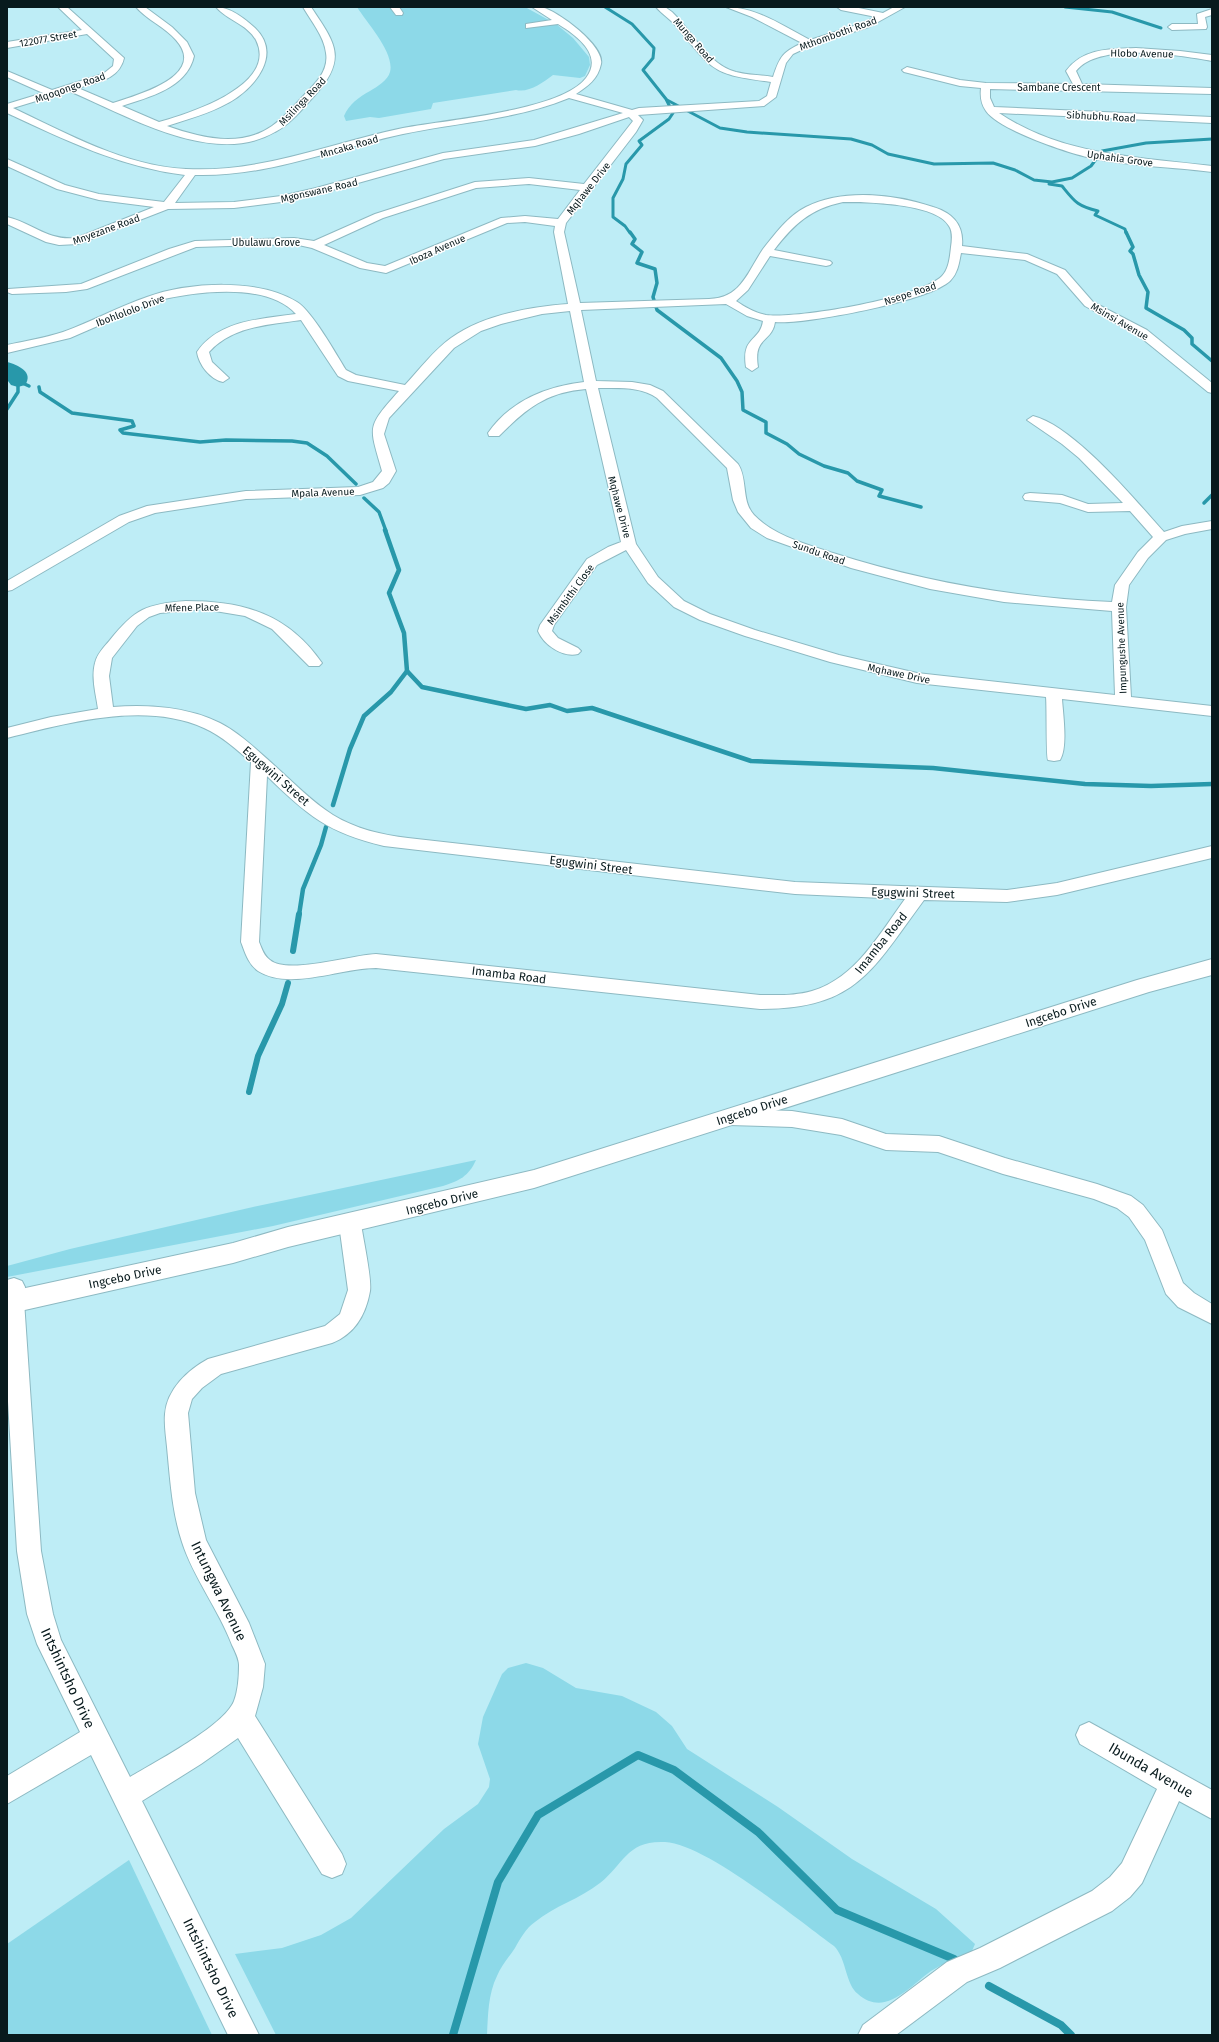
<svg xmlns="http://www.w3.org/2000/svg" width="1219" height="2042" font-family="'Fira Sans',sans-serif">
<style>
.green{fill:#8dd9e8}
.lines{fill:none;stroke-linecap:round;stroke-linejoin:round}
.stream-far4{stroke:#2898aa;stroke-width:3}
.stream-far3{stroke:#2898aa;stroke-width:3.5}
.stream-far2{stroke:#2898aa;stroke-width:4.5}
.stream-far1{stroke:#2898aa;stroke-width:6}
.stream{stroke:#2898aa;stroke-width:8}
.river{fill:#2898aa;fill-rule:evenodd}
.minor-casing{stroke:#8db9c2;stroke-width:2}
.secondary-casing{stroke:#8db9c2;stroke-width:2}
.minor{fill:#fff;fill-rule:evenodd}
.secondary{fill:#fff;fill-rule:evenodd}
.labels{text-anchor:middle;stroke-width:3;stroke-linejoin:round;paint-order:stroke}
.far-street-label{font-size:10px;fill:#081a1d;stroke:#fff}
.street-label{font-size:12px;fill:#081a1d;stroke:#fff}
.near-street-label{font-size:14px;fill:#081a1d;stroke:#fff}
</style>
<rect width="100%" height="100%" fill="#beedf6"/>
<g class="green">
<path d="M357 7H525L556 24 573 38 589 57 590 65 585 76 580 78 553 75C542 83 529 93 516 90L433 103 431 109 379 118 370 117 346 121 344 116C349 104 359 97 370 91 377 87 388 80 390 72 395 53 367 23 357 7Z"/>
<path d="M476 1160C469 1176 459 1181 443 1186L273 1226 7 1277V1266L70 1249 253 1207Z"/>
<path d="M526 1663 543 1668 576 1688 622 1696 656 1712 672 1726 687 1749 778 1807 852 1859 936 1909 975 1944 972 1951C959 1957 944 1963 931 1971 910 1986 885 2018 858 1994 845 1984 847 1959 834 1946 798 1920 706 1844 665 1842 627 1840 624 1864 600 1883 580 1899 554 1906 535 1922 526 1928 520 1939 515 1948 509 1957 501 1966 497 1976 488 1994 488 2016 487 2035H276L235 1954 282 1948 321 1935 351 1918 444 1829 478 1804 489 1787 490 1779 478 1744 483 1717 502 1674 508 1668Z"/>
<polygon points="129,1860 212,2035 7,2035 7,1944"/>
</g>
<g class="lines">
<g class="stream-far4">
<polyline points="605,7 632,24 654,48 653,58 643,70 666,99 673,113 669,119 639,141 642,145 626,164 623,179 613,198 613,217 625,226 630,233"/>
<polyline points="1065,7 1112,12 1161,28"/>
<polyline points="667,100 720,128 747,132 851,139 872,145 888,154 934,164 993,163 1015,170 1034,180 1052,182 1072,178 1091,166 1102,151 1146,143 1212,139"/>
<path d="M1049 184 1062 186C1075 202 1077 206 1098 211L1095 215 1125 229 1126 233"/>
</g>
<g class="stream-far3">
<polyline points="630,232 635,239 632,244 642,252 637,263 655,269 657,283 653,297 657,310 721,358 737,381 742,392 743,410 766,422 766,433 787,444 799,454 824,466 848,473 857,481 882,490 879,496 921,507"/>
<polyline points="1126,232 1133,247 1130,251 1133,254 1139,275 1148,292 1146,308 1184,330 1192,338 1192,344 1212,361"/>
<polyline points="39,387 40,392 72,413 132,421 134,426 120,430 123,433 200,442 226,440 292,441 307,443 327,456 356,484"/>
<polyline points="7,409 18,392 18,381 29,386"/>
<polyline points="364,498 379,512 386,531"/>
<polyline points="1204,503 1212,495"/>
</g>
<g class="stream-far2">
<polyline points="385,530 399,570 389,593 404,633 407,671 422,687 526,709 550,705 567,711 592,708 751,761 933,768 1085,784 1151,786 1212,784"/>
<polyline points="333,805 350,749 364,716 391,692 407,671"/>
<polyline points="299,915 303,889 321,845 326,827"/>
</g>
<g class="stream-far1">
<polyline points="293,951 299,914"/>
<polyline points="249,1092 258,1056 282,1004 288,983"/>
</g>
<g class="stream">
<polyline points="989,1986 1061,2025 1071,2035"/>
<polyline points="453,2035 498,1882 538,1815 638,1755 674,1770 758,1832 837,1910 954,1959"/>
</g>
<path class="river" d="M7 362C18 365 34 372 25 385L18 387 11 385 8 381Z"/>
<g class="minor-casing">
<g id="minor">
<path d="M58 7H67L124 58C119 80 97 82 78 88L113 103C137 95 208 76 176 40 165 27 147 20 136 7H145L172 27 187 42 194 56C187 88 149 97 122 106L159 122C187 114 279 86 256 40 247 24 227 20 216 7 230 7 244 18 255 28 283 55 254 89 228 103 209 114 188 119 167 126 201 138 241 148 272 126 285 117 295 105 305 94 316 83 329 70 326 53 324 36 311 21 303 7H311C335 43 348 58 315 95 303 108 291 124 275 132 213 168 127 115 69 91L13 108C68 134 125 166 186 169 262 173 330 143 403 128 444 120 561 111 586 78 604 55 576 35 558 24L526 28V24L552 20 532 7C535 7 538 7 541 7 557 10 605 46 601 64 598 79 588 86 576 94L632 110 639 108 759 101 767 96 771 82C710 74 714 71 676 26 670 19 662 14 656 7H665L672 12C693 32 707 64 736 72 748 75 761 75 773 77 780 56 783 52 802 43L752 17 726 7C756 7 783 26 810 40L863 23 876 17 841 10 837 7H854L883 13 894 7H905L869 27 812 45 793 54 786 63 776 97 764 106 638 115 643 120 636 132 566 223 564 232 580 303 709 299C741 298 747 273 763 249 775 234 788 216 806 207 843 188 895 194 933 207 953 213 964 225 962 246L1027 254 1065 270 1093 302 1147 330 1212 383V393L1208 392 1139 336 1085 306 1057 274 1025 260 961 253C959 263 958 273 950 281 929 301 804 325 775 322 772 343 753 336 758 367L752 371 746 367C741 336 760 342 763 321L747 316 726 304 581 310 596 381 632 382 650 385 663 391 738 464C748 479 741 501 754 515 774 536 806 544 833 553 924 582 1016 598 1112 602L1115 585 1138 552 1153 537 1130 511 1088 512 1060 503 1025 500 1023 497 1025 494 1030 493 1062 495 1088 504 1123 503 1079 458 1062 444 1027 420 1033 416C1074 426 1135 500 1164 532L1182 526 1212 521V529L1185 534 1166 540 1148 558 1129 585 1126 607 1131 697 1212 706V716L1062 699C1063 714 1068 747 1060 760L1054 761 1048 760C1046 757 1047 706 1046 697L917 683 830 662 745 636 700 620 674 607 648 583 626 550 597 565 554 625 552 631 558 638 578 648 581 651 578 654C563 658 544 645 538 631L540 625 587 559 608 547 621 542 586 389C546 392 526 409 499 436H489L488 433C510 401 547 386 584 382L570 311 542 314 501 324 481 331 454 348 389 418 384 434 396 471 389 483 383 488 360 495 246 499 155 513 129 522 12 590 7 591V581L119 516 147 506 246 491 358 487 373 482 382 471C369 425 366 428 399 391L348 381 338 376 301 320C268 325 232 326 209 352L212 362 229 378 223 382C210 379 199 365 197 352 219 320 261 319 296 314 266 281 193 292 155 301L70 338 7 353V345C25 341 45 338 63 332 91 322 118 307 147 297 189 282 258 278 297 302 312 311 336 354 346 370L356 375 405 385C420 369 433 351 451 338 483 315 529 307 568 304L554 232 555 226 525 222 507 223 386 273 360 268 312 248 294 244 196 247 87 289 66 292 12 294 7 292 8 289 81 284 169 249 195 241 294 238 314 241 375 214 475 182 529 178 584 184 633 121 629 117 579 134 535 146 444 159 322 193 281 202 234 208 168 209 78 244 59 245 46 242 7 224V217C33 223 47 241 76 238L154 207 99 200 57 189 7 166V159L65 185 99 194 164 202 185 175C120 167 65 140 7 113V104L43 93 7 77V71L52 90 103 74 113 66 114 59 87 34 7 48V42L82 30ZM569 98 623 113 534 140 443 153 316 188 281 196 234 202 175 203 195 175C268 177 333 149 403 134 459 122 515 120 569 98ZM529 184 580 190 558 219 525 216 501 218 385 266 367 263 324 245 383 218 476 188ZM843 202C866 202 936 203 949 226 953 232 952 240 951 247 950 256 949 269 942 276 920 298 798 319 766 315 755 313 745 307 736 301L748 290 770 256 826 266 830 265 832 263 830 261 774 250C794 224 810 209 843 202ZM598 388C617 388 641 386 657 398L727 468 733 500 738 512 751 528 767 538 851 568 930 589 1004 602 1112 611 1115 695 917 673 839 655 755 630 710 614 684 601 658 577 636 544Z"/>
<polygon points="390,7 399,7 403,13 402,15 396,15"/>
<polygon points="1212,9 1212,15 1205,17 1207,27 1206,29 1172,30 1168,27 1172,24 1198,24 1197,14"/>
<path d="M1136 48 1180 51 1212 55V61C1178 55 1099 42 1076 71L1082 84 1212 88V94L990 89V98L994 107 1212 117V123L999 113C1063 156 1138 157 1212 166V172C1173 167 1129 166 1091 158 1068 153 999 130 986 111 981 104 980 97 981 88L960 86 904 72 902 70 907 67 960 80 986 83 1073 84 1066 71C1083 48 1109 49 1136 48Z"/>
<path d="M186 601C244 601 288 614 322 663L319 666H309L272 629 245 616 203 609 160 613 149 617 137 626 112 658 109 676 113 707C148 704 189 707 220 723 241 734 258 751 275 766 294 783 312 802 333 815 356 829 382 835 408 838L795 882 1007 890 1057 883 1212 846V858L1057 895 1007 902 924 900C872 970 857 1009 760 1009L376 968C341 968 289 991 258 971 248 964 245 952 241 942L251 762C237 750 222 736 204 728 145 701 67 723 7 738V728L51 717 98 709C96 694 91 678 95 663 97 654 104 647 110 640 135 609 146 604 186 601ZM267 776C307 815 328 833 384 846L795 894 905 899C880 933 856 978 812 991 795 996 777 995 760 995L376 954C352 955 287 975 270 960 264 956 262 949 259 942Z"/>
<polygon points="729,1109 792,1111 842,1119 886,1134 939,1136 1005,1158 1097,1184 1131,1196 1143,1205 1162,1230 1183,1283 1194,1293 1212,1304 1212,1324 1178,1307 1166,1294 1145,1240 1129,1217 1117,1208 1094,1199 1003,1174 938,1152 886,1150 841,1135 792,1127 729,1125 722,1122 719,1117 722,1112"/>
<path d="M350 1215 357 1218 361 1224C363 1238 372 1279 370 1291 366 1314 355 1334 332 1343L221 1374 202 1388 192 1399 188 1413 195 1493 206 1540 249 1623 265 1664 263 1687 255 1716 342 1854 346 1864 342 1874 332 1878 322 1874 238 1738 201 1764 142 1801 259 2035H228L91 1755 7 1804V1776L80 1732 37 1644 27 1614 17 1551 7 1385V1280L14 1278 22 1281 25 1287 24 1301 41 1551 53 1614 61 1640 130 1777C155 1762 224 1726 234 1701 238 1691 239 1676 239 1665 239 1659 235 1651 232 1645 219 1610 193 1577 182 1542 172 1512 170 1478 167 1447 166 1436 164 1424 165 1414 167 1389 188 1370 208 1359L325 1326 340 1314 348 1290 339 1224 343 1218Z"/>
<polygon points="1089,1722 1212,1790 1212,1819 1179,1801 1142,1883 1130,1897 1112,1911 1000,1968 967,1982 896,2035 858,2035 863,2025 947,1962 980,1948 1092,1891 1110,1877 1122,1863 1157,1789 1080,1744 1076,1735 1080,1726"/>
</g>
</g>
<g class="secondary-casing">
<polygon id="secondary" points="1212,959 1212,975 1149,992 534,1188 288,1247 233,1263 7,1314 7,1292 233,1243 288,1227 534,1170 1137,980"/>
</g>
<use href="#minor" class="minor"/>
<use href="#secondary" class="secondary"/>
</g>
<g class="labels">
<g class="far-street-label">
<text transform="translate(838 33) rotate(-20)" y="4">Mthombothi Road</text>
<text transform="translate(48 38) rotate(-10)" y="4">122077 Street</text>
<text transform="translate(694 40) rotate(49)" y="4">Munga Road</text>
<text transform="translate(1142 53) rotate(1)" y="4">Hlobo Avenue</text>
<text transform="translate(70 87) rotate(-19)" y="4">Mqoqongo Road</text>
<text x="1059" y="91">Sambane Crescent</text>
<text transform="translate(302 101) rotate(-46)" y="4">Msilinga Road</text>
<text transform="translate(1101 116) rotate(3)" y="4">Sibhubhu Road</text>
<text transform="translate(349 146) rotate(-16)" y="4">Mncaka Road</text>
<text transform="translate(1120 158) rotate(8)" y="4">Uphahla Grove</text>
<text transform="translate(588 188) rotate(-52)" y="4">Mqhawe Drive</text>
<text transform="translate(319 190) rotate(-13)" y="4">Mgonswane Road</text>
<text transform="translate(106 229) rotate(-20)" y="4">Mnyezane Road</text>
<text x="266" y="246">Ubulawu Grove</text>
<text transform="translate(437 249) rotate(-24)" y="4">Iboza Avenue</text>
<text transform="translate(910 293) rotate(-18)" y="4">Nsepe Road</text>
<text transform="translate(130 310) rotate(-21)" y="4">Ibohlololo Drive</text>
<text transform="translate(1120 321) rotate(30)" y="4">Msinsi Avenue</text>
<text transform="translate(323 492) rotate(-2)" y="4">Mpala Avenue</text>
<text transform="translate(620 507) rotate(75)" y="4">Mqhawe Drive</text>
<text transform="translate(819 552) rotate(19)" y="4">Sundu Road</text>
<text transform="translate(570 594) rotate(-54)" y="4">Msimbithi Close</text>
<text transform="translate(192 607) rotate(-1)" y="4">Mfene Place</text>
<text transform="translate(1121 648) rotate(-92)" y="4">Impungushe Avenue</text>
<text transform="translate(899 673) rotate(12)" y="4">Mqhawe Drive</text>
</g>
<g class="street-label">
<text transform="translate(276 776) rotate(41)" y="4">Egugwini Street</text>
<text transform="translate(591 865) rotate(7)" y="4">Egugwini Street</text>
<text transform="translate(913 893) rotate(2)" y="4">Egugwini Street</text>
<text transform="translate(881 943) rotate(-51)" y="4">Imamba Road</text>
<text transform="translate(509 975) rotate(7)" y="4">Imamba Road</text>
<text transform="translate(1061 1012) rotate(-18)" y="4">Ingcebo Drive</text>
<text transform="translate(752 1110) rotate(-18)" y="4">Ingcebo Drive</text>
<text transform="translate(442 1202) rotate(-14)" y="4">Ingcebo Drive</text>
<text transform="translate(125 1277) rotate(-12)" y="4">Ingcebo Drive</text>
</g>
<g class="near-street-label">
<text transform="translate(219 1591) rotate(64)" y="5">Intungwa Avenue</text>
<text transform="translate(68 1678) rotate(65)" y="5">Intshintsho Drive</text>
<text transform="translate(1151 1770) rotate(30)" y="5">Ibunda Avenue</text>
<text transform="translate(211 1968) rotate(64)" y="5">Intshintsho Drive</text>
</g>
</g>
<rect width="1219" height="2042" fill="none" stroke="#081a1d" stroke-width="16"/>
</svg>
